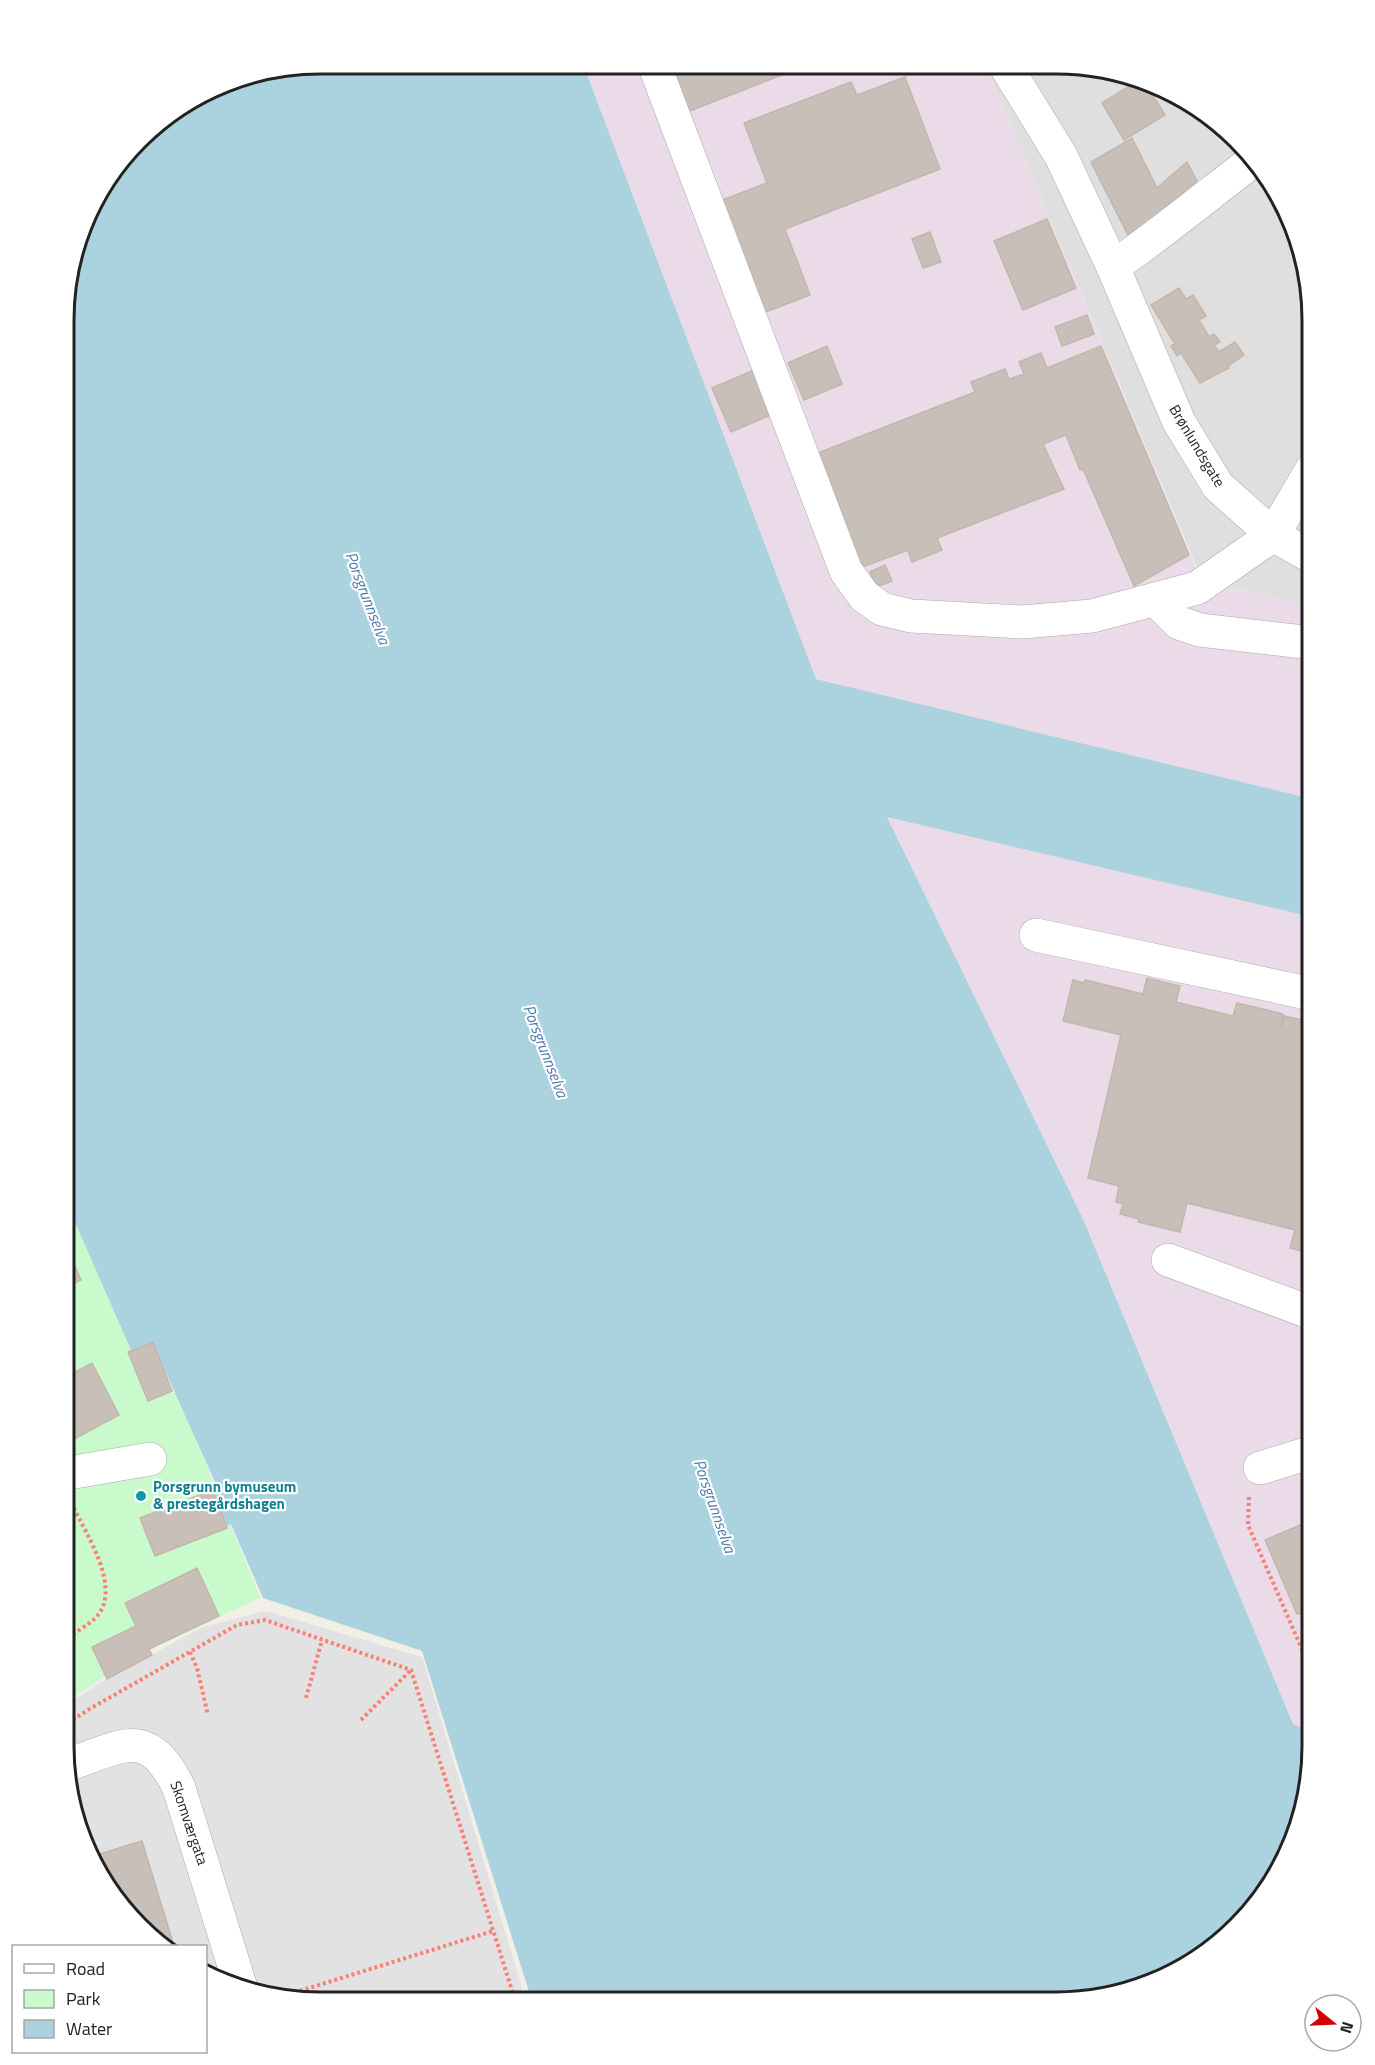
<svg xmlns="http://www.w3.org/2000/svg" width="1375" height="2065" font-family="'Titillium Web',sans-serif">
<style>
.residential{fill:#e0dfdf}
.industrial{fill:#ebdbe8}
.park{fill:#c8facc}
.parking{fill:#e2e2e2}
.water{fill:#aad3df}
.building{fill:#c7bfb8;stroke:#c4b6ab;stroke-width:1.5}
.lines{fill:none;stroke-linecap:round;stroke-linejoin:round}
.minor-casing{stroke:#a9a9a9;stroke-width:34}
.path{stroke:#fa8072;stroke-width:4;stroke-dasharray:3 3;stroke-linecap:butt}
.minor{stroke:#fff;stroke-width:33}
.culture-dot{fill:#0f9aa8;stroke:#fff;stroke-width:2}
.labels{text-anchor:middle;stroke-width:4.5;stroke-linejoin:round;paint-order:stroke}
.street-label{font-size:15px;fill:#222;stroke:#fff}
.culture-label{font-size:15px;font-weight:bold;fill:#0d838f;stroke:#fff;text-anchor:start}
.water-label{font-size:16px;font-style:italic;fill:#4a7aab;stroke:#fff}
.rim{fill:none;stroke:#222;stroke-width:3}
</style>
<rect width="100%" height="100%" fill="#f2efe9"/>
<polygon class="residential" points="985,65 1090,65 1154,82 1212,116 1259,163 1292,221 1312,319 1312,605 1203,582"/>
<polygon class="industrial" points="583,64 877,65 880,70 906,65 985,65 1202,582 1312,605 1311,1732 1293,1724 1083,1219 887,817 914,822 836,683 816,679"/>
<polygon class="park" points="64,1165 74,1215 129,1347 137,1343 151,1339 153,1343 172,1393 177,1392 260,1598 133,1657 63,1704"/>
<polygon class="parking" points="266,1611 422,1657 526,2001 286,2000 221,1983 206,1973 206,1946 174,1946 142,1842 90,1857 83,1844 63,1746 63,1707 108,1678 203,1627"/>
<polygon class="water" points="319,63 583,64 816,679 1312,799 1312,917 887,817 1083,1219 1293,1724 1311,1732 1311,1763 1298,1829 1269,1888 1212,1949 1154,1982 1056,2002 532,2001 422,1651 263,1598 231,1524 205,1538 191,1508 220,1493 152,1342 131,1350 64,1197 65,285 97,191 151,126 236,77"/>
<g class="building">
<polygon points="667,64 810,64 687,112"/>
<polygon points="905,77 940,169 785,229 810,295 763,313 720,201 767,183 744,123 851,82 857,95"/>
<polygon points="1141,79 1144,80 1165,115 1124,140 1102,103"/>
<polygon points="1132,138 1157,188 1187,162 1197,181 1167,206 1168,209 1130,239 1091,162"/>
<polygon points="1047,219 1076,288 1023,310 994,241"/>
<polygon points="930,232 941,262 923,268 912,239"/>
<polygon points="1179,288 1186,299 1193,295 1206,316 1199,320 1209,337 1214,334 1220,342 1214,345 1219,352 1235,342 1244,355 1228,366 1229,368 1200,383 1181,353 1177,356 1171,346 1175,344 1151,305"/>
<polygon points="1087,315 1094,334 1062,346 1055,327"/>
<polygon points="827,346 842,384 804,400 788,363"/>
<polygon points="1101,346 1189,555 1134,586 1083,469 1080,470 1066,435 1043,444 1064,489 937,538 942,550 912,562 908,550 862,567 818,453 975,392 971,382 1005,369 1009,379 1024,374 1019,362 1041,353 1047,368"/>
<polygon points="754,370 773,414 731,432 712,388"/>
<polygon points="885,565 892,581 876,587 870,572"/>
<polygon points="1147,978 1180,986 1176,1002 1233,1016 1237,1003 1283,1014 1281,1028 1284,1016 1312,1022 1312,1254 1290,1248 1295,1230 1187,1203 1180,1232 1138,1222 1139,1219 1120,1214 1123,1204 1116,1202 1119,1186 1088,1178 1121,1035 1063,1021 1073,980 1084,983 1085,980 1143,994"/>
<polygon points="66,1246 81,1280 64,1288 64,1247"/>
<polygon points="153,1342 172,1391 148,1401 128,1352"/>
<polygon points="92,1363 119,1415 63,1445 64,1378"/>
<polygon points="213,1490 227,1528 155,1556 140,1518"/>
<polygon points="1312,1520 1311,1632 1304,1616 1302,1617 1301,1613 1297,1614 1265,1540"/>
<polygon points="197,1568 219,1616 149,1649 152,1655 107,1679 92,1647 136,1626 125,1603"/>
<polygon points="142,1841 174,1946 161,1946 116,1902 90,1857"/>
</g>
<g class="lines">
<g class="minor-casing">
<g id="minor">
<polyline points="654,64 846,571 864,596 882,609 911,616 1023,622 1092,616 1197,588 1273,535 1312,469"/>
<polyline points="1005,65 1061,156 1113,267 1179,422 1218,486 1273,535 1312,557"/>
<path d="M1113 267C1162 233 1208 195 1255 159"/>
<polyline points="1155,599 1179,623 1200,630 1312,643"/>
<polyline points="1036,935 1312,994"/>
<polyline points="1168,1260 1312,1313"/>
<polyline points="1260,1468 1312,1452"/>
<polyline points="63,1474 150,1459"/>
<path d="M67 1765C120 1748 147 1722 179 1788L241 1988"/>
</g>
</g>
<g class="path">
<polyline points="1249,1497 1248,1525 1311,1670"/>
<path d="M63 1641C72 1634 91 1624 98 1615 121 1586 86 1534 73 1506"/>
<polyline points="190,1652 197,1668 208,1715"/>
<polyline points="306,1698 322,1640"/>
<polyline points="361,1720 411,1670"/>
<polyline points="63,1727 86,1711 237,1625 265,1620 411,1670 515,2000"/>
<polyline points="277,1998 493,1931"/>
</g>
<use href="#minor" class="minor"/>
</g>
<circle class="culture-dot" cx="141" cy="1496" r="6"/>
<g class="labels">
<g class="street-label">
<text transform="translate(1197 446) rotate(59)" y="5">Brønlundsgate</text>
<text transform="translate(189 1823) rotate(71)" y="5">Skomværgata</text>
</g>
<g class="culture-label">
<text x="153" y="1492">Porsgrunn bymuseum<tspan x="153" dy="17">&amp; prestegårdshagen</tspan></text>
</g>
<g class="water-label">
<text transform="translate(368 598) rotate(69)" y="6">Porsgrunnselva</text>
<text transform="translate(546 1051) rotate(69)" y="6">Porsgrunnselva</text>
<text transform="translate(715 1506) rotate(71)" y="6">Porsgrunnselva</text>
</g>
</g>
<path d="M0 0H1375V2065H0ZM320 74H1056A246 246 0 0 1 1302 320V1746A246 246 0 0 1 1056 1992H320A246 246 0 0 1 74 1746V320A246 246 0 0 1 320 74Z" fill="#fff" fill-rule="evenodd"/>
<path class="rim" d="M320 74H1056A246 246 0 0 1 1302 320V1746A246 246 0 0 1 1056 1992H320A246 246 0 0 1 74 1746V320A246 246 0 0 1 320 74Z"/>
<rect x="12" y="1945" width="195" height="108" fill="#ffffff" stroke="#a7a7a7" stroke-width="1.5"/>
<rect x="24" y="1964" width="30" height="9" fill="#ffffff" stroke="#a7a7a7" stroke-width="1.5"/>
<text x="66" y="1975" font-size="18" fill="#222222">Road</text>
<rect x="24" y="1990" width="30" height="18" fill="#c8facc" stroke="#a7a7a7" stroke-width="1.5"/>
<text x="66" y="2005" font-size="18" fill="#222222">Park</text>
<rect x="24" y="2020" width="30" height="18" fill="#aad3df" stroke="#a7a7a7" stroke-width="1.5"/>
<text x="66" y="2035" font-size="18" fill="#222222">Water</text>
<g transform="translate(1333 2023) rotate(108)"><circle r="28" fill="#ffffff" stroke="#a7a7a7" stroke-width="1.5"/>
<path d="M0-4.5L10 22L0 15L-10 22Z" fill="#d40000"/>
<text y="-9" font-size="16" font-weight="bold" text-anchor="middle" fill="#222222">N</text>
</g>
</svg>
